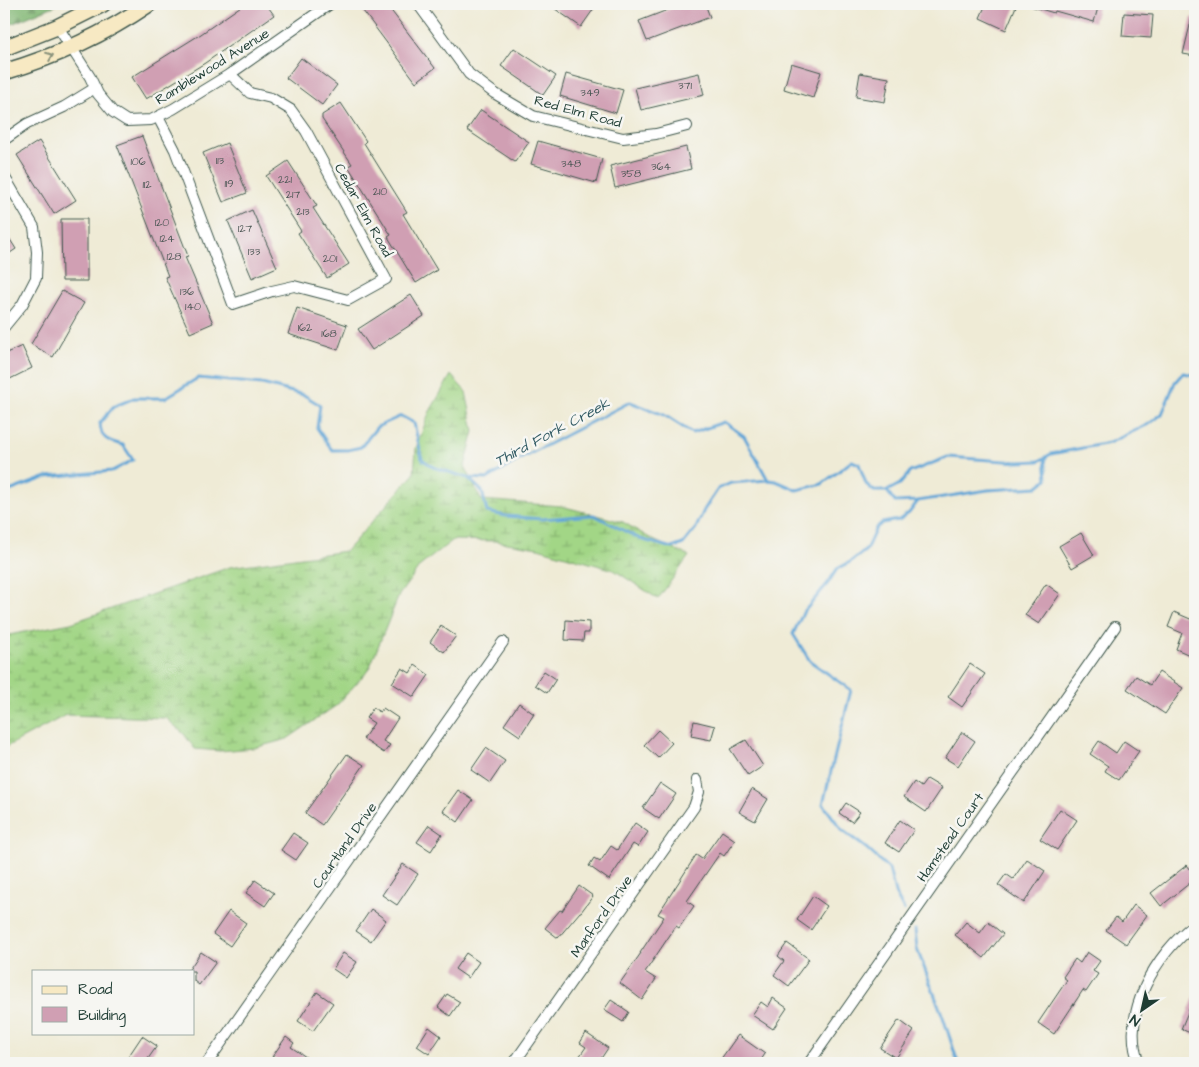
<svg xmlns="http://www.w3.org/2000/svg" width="1199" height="1067" font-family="'Architects Daughter',sans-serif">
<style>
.forest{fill:url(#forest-firs);stroke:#507a54}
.wetland{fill:url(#wetland-marsh);stroke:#608a5d}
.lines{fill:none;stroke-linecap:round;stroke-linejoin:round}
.stream{stroke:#62a6d7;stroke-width:3}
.building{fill:#d09fb3}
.street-casing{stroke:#3e574c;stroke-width:12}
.secondary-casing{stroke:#3e574c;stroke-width:18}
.street{stroke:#fff;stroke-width:10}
.secondary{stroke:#f7e9c3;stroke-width:15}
.oneway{stroke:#8b937c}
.labels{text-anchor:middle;stroke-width:5;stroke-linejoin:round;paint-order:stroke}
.number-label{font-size:11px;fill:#4b5654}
.street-label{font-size:14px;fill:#1f3d34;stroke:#f6f6f2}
.water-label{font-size:15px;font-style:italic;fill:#335c65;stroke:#f6f6f2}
</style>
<defs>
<pattern id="forest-firs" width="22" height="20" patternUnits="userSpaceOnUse" patternTransform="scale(1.25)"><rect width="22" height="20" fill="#81b773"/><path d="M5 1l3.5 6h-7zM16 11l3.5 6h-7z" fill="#69965f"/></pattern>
<pattern id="wetland-marsh" width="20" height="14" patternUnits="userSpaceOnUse" patternTransform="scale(1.25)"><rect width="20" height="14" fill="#a2d686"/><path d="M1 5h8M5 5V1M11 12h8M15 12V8" fill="none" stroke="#83af6e"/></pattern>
</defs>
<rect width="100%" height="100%" fill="#f6f6f2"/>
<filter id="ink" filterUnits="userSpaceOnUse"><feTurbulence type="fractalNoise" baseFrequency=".02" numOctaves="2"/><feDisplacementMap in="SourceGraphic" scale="10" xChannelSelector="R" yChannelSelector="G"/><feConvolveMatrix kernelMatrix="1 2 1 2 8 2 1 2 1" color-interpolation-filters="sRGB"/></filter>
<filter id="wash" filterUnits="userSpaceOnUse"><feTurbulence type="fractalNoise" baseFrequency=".0096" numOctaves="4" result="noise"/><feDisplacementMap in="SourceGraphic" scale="20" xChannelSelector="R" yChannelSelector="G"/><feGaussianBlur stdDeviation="1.12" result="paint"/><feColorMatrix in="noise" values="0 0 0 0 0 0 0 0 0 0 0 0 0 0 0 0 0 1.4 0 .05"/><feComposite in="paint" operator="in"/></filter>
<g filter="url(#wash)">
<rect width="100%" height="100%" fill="#efebd6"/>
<polygon class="forest" points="4,4 59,4 4,27"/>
<polygon class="wetland" points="451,375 466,392 474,431 465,466 481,500 561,506 623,522 653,540 689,556 658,599 614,570 538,548 495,541 453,540 420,566 399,595 369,669 337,705 287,739 254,748 220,751 195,749 184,734 166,718 66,715 4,748 4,636 71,623 230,567 346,551 414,474 416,448 429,413"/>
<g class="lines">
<g class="stream">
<polyline points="468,478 482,491 487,512 506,516 541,519 594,515 640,539 672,548 683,544 696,528 704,510 718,489 731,483 768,480 776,481 797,490 822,484 852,461 859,464 866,484 874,491 887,491 900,484 910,472 948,457 1019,462 1039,461 1051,454 1109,443 1149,424 1162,414 1175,382 1183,373 1195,375"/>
<polyline points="887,491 895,502 918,501 988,490 1037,487 1047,479 1045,458"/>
<path d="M4 493 47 477 112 471 133 460 123 445C108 441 101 440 100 423L113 407 134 398H165L198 378 262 384 304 395 320 405 317 428 332 450H348L361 447 377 427 401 416 414 423 422 459 433 467 468 478 487 479 524 457 630 402 664 415 692 433 724 422 744 436 768 480"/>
<polyline points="904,910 895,893 889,869 866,848 842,830 823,804 851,690 810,661 793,634 803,613 828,583 837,569 850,562 866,550 876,528 882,523 899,520 909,513 918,501"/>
<polyline points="915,930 917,949 943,1017 958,1063"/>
</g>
</g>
<g id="blocks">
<g class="building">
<polygon points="244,4 266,4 274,15 205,63 146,99 132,77 201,34"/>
<polygon points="373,4 386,4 435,68 416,82 363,11"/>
<polygon points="548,4 590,4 595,7 581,27"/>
<polygon points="683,4 705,4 710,17 647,41 639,21"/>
<polygon points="986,4 1017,4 1006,30 980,18"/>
<polygon points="1030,4 1099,4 1094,22 1055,11 1054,13 1030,6"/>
<polygon points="1124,13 1153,15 1151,38 1122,36"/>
<polygon points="1192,17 1195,18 1195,56 1183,54"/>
<polygon points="514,48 556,76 543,95 501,66"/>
<polygon points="301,58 337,85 322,105 286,78"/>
<polygon points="791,63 821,72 813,98 784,89"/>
<polygon points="699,73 704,95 641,110 635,88"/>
<polygon points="860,73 889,78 885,102 856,97"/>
<polygon points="566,74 623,90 616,113 560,96"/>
<polygon points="341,103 366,141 364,143 407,212 403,214 437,270 416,283 388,237 391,235 348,166 352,164 322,119 322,115"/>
<polygon points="481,110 529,142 515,162 467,130"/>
<polygon points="142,136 188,256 185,257 213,323 190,333 165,277 168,276 117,145"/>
<polygon points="39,141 76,200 54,214 17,155"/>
<polygon points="538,141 602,159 596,183 531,164"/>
<polygon points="227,143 247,193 223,202 203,153"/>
<polygon points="686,147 691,169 615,188 610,166"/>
<polygon points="288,161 317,206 313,208 349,264 327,278 298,233 301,231 266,176"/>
<polygon points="252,210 277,267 252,278 228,221"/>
<polygon points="61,219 87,219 87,281 62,281"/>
<polygon points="4,230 16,249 4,257"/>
<polygon points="62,291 84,303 53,357 31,344"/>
<polygon points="411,295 424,316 372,350 358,329"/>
<polygon points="297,308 347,325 338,350 288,334"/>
<polygon points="22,346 32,368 4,382 4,354"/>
<polygon points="1081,533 1094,555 1072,568 1059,546"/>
<polygon points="1046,584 1060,594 1039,624 1025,615"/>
<polygon points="1174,612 1195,621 1195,649 1192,656 1176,649 1182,633 1168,627"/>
<polygon points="566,620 589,622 589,633 584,633 583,641 565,640"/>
<polygon points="441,626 456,636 444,652 430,642"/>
<polygon points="970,664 985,674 962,707 948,697"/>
<polygon points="415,665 429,675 414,697 392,683 402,668 410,673"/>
<polygon points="544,671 556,679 547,693 535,685"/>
<polygon points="1159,672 1183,688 1165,714 1127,689 1136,676 1150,685"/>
<polygon points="519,703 534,714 520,736 504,725"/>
<polygon points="373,708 380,712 383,708 398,718 383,741 390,745 384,753 363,739 374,723 366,718"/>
<polygon points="694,721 715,726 711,740 691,736"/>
<polygon points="658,730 672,743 658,758 644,745"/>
<polygon points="962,732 975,741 958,766 945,758"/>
<polygon points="746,740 763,766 748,776 730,749"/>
<polygon points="1099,741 1116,753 1124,741 1139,751 1119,780 1105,771 1108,766 1090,754"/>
<polygon points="486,748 505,761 490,783 471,770"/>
<polygon points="347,754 364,765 322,825 305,813"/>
<polygon points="927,779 942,788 926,812 904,797 914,782 921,787"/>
<polygon points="660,783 676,794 659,819 643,808"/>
<polygon points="752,789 768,799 755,821 739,812"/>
<polygon points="458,790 473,800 458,822 443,811"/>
<polygon points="846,803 860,812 852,822 839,813"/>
<polygon points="1060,809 1077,820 1057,850 1040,839"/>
<polygon points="900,820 914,830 899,852 885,843"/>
<polygon points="635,823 648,832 638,847 633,844 609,880 589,866 594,858 600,862 611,846 617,850"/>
<polygon points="429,825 442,834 431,851 417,842"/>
<polygon points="722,831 735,840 724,856 720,853 687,901 694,906 679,928 676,926 645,972 656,979 642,1000 620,983 641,953 640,953 664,917 658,914 682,877 696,855 702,859"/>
<polygon points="293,833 308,843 296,860 281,850"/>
<polygon points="1027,859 1045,871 1024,903 998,885 1006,874 1013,879"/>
<polygon points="403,864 418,874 397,905 382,895"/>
<polygon points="1187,865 1195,875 1195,879 1161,906 1151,893"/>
<polygon points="255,880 274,893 265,906 246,893"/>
<polygon points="579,886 593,896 581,912 580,912 558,938 545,928 560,910 562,911"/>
<polygon points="813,896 827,906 811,930 797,920"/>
<polygon points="1134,905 1147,915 1126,944 1106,930 1116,917 1122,922"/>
<polygon points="371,909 386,920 371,941 356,931"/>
<polygon points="229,911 246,923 230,946 213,934"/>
<polygon points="966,922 980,933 988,922 1003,934 984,958 955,935"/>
<polygon points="787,943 809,959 789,986 774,975 784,961 778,956"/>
<polygon points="201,952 216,962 199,985 194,981 194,971 188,971"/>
<polygon points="1087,952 1100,961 1093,971 1098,974 1086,992 1083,990 1054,1034 1038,1023 1067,980 1063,977 1075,959 1080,963"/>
<polygon points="343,953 357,962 346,978 333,969"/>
<polygon points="466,953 479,962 468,978 455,969"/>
<polygon points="317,992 333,1003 313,1031 298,1021"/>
<polygon points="447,994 460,1002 450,1016 438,1007"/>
<polygon points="1195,995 1195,1035 1181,1029"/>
<polygon points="773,998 787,1008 773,1029 752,1015 761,1002 768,1007"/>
<polygon points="611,1000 629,1012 623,1022 604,1010"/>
<polygon points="899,1020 914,1031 896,1058 880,1048"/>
<polygon points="429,1027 441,1036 429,1054 417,1046"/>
<polygon points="586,1033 608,1048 598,1063 588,1063 579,1057 586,1047 580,1043"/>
<polygon points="738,1035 765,1054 759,1063 718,1063"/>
<polygon points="142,1036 157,1046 145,1063 124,1063"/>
<polygon points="286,1037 294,1043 291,1047 306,1057 302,1063 281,1063 272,1057"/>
</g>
</g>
</g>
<g filter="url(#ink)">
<use href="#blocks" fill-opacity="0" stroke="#3e574c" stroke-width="1"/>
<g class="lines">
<g class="street-casing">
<g id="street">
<polyline points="418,4 469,74 494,93 533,116 623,138 656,134 687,126"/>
<polyline points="58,27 90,77 98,94 113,112 127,121 151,120 173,109 230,74 330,4"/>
<polyline points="158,117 175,150 233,304 272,291 294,286 348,300 386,279 306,131 291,110 271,98 250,93 230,74"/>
<polyline points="4,140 27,124 64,107 95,88"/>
<polyline points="4,176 34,227 37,252 36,278 22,305 4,327"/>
<polyline points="207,1063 503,642"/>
<polyline points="514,1063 694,807 699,792 697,780"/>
<polyline points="809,1063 1115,627"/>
<path d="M1139 1063C1120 1014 1156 953 1195 924"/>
</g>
</g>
<g class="secondary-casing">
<g id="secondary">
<polyline points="4,48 57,27 103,4"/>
<path d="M4 72C55 57 105 34 149 4"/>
</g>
</g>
<use href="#street" class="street"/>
<use href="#secondary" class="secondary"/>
</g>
<defs><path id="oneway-chevron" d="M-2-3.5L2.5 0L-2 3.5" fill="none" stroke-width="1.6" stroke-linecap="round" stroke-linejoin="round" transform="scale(1.25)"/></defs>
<use class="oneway" href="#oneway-chevron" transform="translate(50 56) rotate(-21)"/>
</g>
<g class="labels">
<g class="number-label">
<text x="685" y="89">371</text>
<text x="590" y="96">349</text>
<text x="220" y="164">113</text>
<text x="138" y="165">106</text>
<text x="571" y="167">348</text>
<text x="661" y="170">364</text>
<text x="631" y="177">358</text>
<text x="285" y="183">221</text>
<text x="229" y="187">119</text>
<text x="147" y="188">112</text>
<text x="380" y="195">210</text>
<text x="293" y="198">217</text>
<text x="303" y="215">213</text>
<text x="162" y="226">120</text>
<text x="245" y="232">127</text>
<text x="167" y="242">124</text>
<text x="254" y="255">133</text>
<text x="174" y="260">128</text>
<text x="330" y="262">201</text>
<text x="187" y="295">136</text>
<text x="193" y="310">140</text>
<text x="305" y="331">162</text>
<text x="329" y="337">168</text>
</g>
<g class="street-label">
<text transform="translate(212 66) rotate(-32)" y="5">Ramblewood Avenue</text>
<text transform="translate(578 111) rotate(15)" y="5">Red Elm Road</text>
<text transform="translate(364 210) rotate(61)" y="5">Cedar Elm Road</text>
<text transform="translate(950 837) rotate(-55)" y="5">Hamstead Court</text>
<text transform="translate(344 845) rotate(-55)" y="5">Courtland Drive</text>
<text transform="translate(601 916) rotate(-55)" y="5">Manford Drive</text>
</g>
<g class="water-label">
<text transform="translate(552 432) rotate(-28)" y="5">Third Fork Creek</text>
</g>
</g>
<rect width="1199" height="1067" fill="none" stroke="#f6f6f2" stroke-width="20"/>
<rect x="32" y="970" width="162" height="65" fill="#f6f6f2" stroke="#a0aca6"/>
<rect x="42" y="986" width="25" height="8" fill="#f7e9c3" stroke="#a0aca6"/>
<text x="78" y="994" font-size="15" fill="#1f3d34">Road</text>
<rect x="42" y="1007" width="25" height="15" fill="#d09fb3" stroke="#a0aca6"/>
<text x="78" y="1020" font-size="15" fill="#1f3d34">Building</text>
<g transform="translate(1142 1010) rotate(214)" stroke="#f6f6f2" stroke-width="4" paint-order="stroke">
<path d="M0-4L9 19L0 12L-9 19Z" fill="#1f3d34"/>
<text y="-8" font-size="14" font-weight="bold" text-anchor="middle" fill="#1f3d34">N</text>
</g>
</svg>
